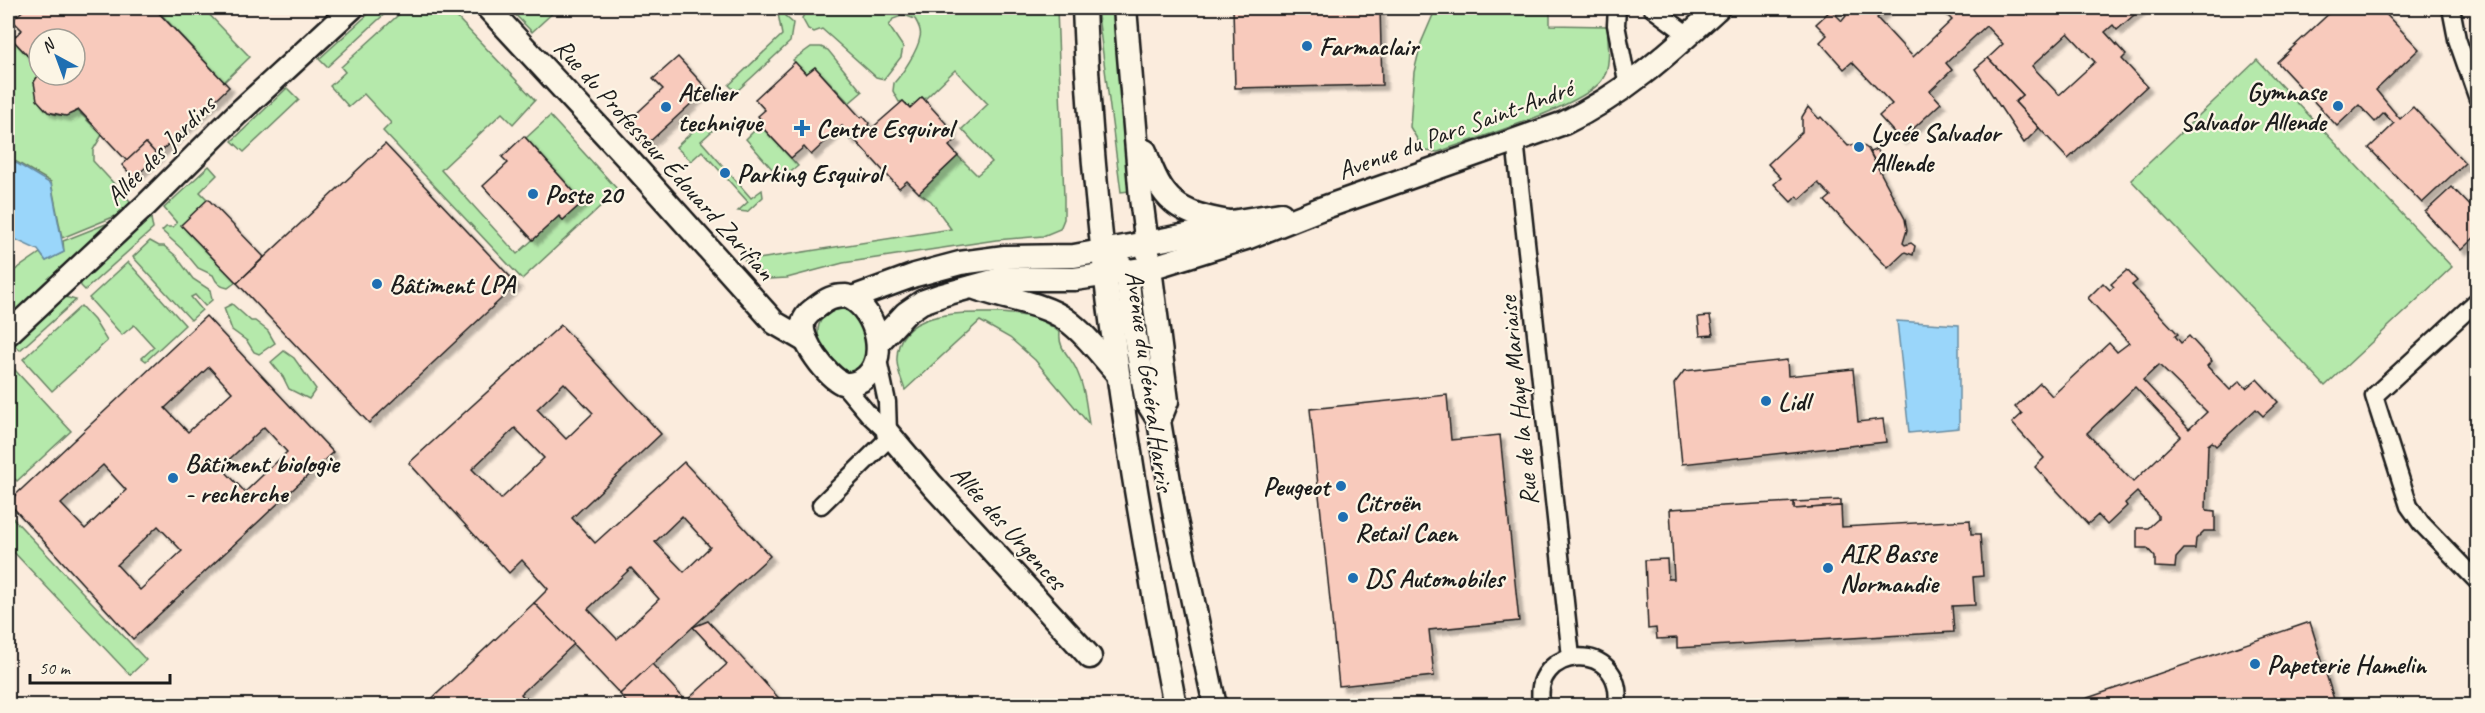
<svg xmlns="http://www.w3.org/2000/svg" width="2485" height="713" font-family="Caveat,sans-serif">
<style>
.green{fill:#b5e9ab;stroke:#688264;stroke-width:1.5}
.water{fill:#9ad6fa;stroke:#688ca1;stroke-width:1.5}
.building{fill:#f8cabc;stroke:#1c1c1c;stroke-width:1.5;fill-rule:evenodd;filter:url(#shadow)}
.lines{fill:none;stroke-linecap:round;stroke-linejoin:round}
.street-casing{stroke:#1c1c1c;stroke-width:21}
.secondary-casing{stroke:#1c1c1c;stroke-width:27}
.street{stroke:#fcf5e5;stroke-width:16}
.secondary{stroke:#fcf5e5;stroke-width:22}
.poi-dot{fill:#1f6fb2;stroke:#fcf5e5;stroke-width:2}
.labels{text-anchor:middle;stroke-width:4.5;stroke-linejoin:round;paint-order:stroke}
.poi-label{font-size:26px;font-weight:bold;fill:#1c1c1c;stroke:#fcf5e5;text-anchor:start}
.street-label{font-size:26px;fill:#1c1c1c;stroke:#fcf5e5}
</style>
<defs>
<filter id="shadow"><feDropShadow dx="5" dy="5" stdDeviation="1.5" flood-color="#0004"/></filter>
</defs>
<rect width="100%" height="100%" fill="#fbecdd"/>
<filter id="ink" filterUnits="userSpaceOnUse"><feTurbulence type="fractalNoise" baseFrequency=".0167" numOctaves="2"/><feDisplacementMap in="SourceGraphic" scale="12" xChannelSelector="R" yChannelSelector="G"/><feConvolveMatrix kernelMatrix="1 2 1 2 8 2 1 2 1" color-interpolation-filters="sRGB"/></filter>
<g filter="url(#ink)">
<g class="green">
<polygon points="169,8 173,11 178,8 203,8 250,57 224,82 160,13"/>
<polygon points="375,8 391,8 327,67 319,59"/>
<polygon points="406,8 448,8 535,100 513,124 502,113 441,170 517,254 559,216 563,220 583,202 526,138 550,116 618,190 522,279 383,131 391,123 364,94 349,107 330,86 345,72 341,67"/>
<polygon points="509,8 558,8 532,32"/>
<polygon points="777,8 787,8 785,16 793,23 790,42 736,92 729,85 782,35"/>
<path d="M818 8H1057L1064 198V219L1060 229 1043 236 996 240 843 263 787 278 769 279 745 261 951 229 931 201 919 193 958 156 977 175 992 162 962 129 988 104 955 70 925 99 922 97 910 108 903 101 899 102 893 91 894 83C903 73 918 50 920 37 922 31 918 24 915 19L904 15 893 19 889 26 903 47 901 57 884 79 876 77 822 29 814 32 808 29 802 18 805 13Z"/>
<polygon points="1097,8 1114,8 1129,191 1121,192"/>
<path d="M1436 8H1550V25L1607 26C1608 43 1612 65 1602 80 1584 106 1471 140 1438 152L1424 151 1410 127 1412 97 1414 72 1421 43Z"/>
<path d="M12 39 39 68V74L34 82C38 108 51 123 78 111L102 135 93 150V161L131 202 118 215 62 238 51 182 8 157V44Z"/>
<polygon points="811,47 821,47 828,50 862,92 849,103 815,67 806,74 793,60"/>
<polygon points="2257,60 2452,267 2325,386 2131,180"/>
<polygon points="287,88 299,100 244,152 232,141"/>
<polygon points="702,123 712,131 701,141 751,198 762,190 763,197 747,212 738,211 748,202 702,151 691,161 676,147"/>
<polygon points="760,125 798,166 783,178 780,178 746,139"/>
<path d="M209 166 217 175 200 192 209 201 182 226 236 282 228 288C220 287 216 283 213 275L198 268 184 251 162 231 166 227H173L177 223 164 208Z"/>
<polygon points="150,213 153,229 85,290 81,286 80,277"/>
<polygon points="116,220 8,322 8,275 40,253 46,261 64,252 63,241"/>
<polygon points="150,241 159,246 164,246 176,256 193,279 210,290 212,300 205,306 195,295 191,297 202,310 191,320 133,257"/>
<polygon points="128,262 185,325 146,361 142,358 154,347 134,325 122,335 89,298"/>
<polygon points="61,296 76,300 20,350 14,345 15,337"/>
<polygon points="232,304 251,321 255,321 268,331 275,343 259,354 254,352 247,341 232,330 224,308"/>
<polygon points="81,306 94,320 107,341 52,391 23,359"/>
<path d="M843 309 859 316 868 347 866 365 853 373C823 367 797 314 843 309Z"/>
<path d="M1001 313C1025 315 1042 317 1060 333 1058 350 1071 356 1077 371 1085 388 1086 406 1089 424L1035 360 1010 338 980 321 905 390C902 381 896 368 897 358 898 308 967 313 1001 313Z"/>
<polygon points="284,351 294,358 316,389 309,399 289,389 283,377 271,362"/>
<polygon points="14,369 71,431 17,481 8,473 8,375"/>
<polygon points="8,513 146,660 130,675 8,546"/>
</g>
<g class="water">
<polygon points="8,158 51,184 64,252 46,261 38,250 8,236"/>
<polygon points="1897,321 1959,325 1959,428 1909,433"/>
</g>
<g class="building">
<polygon points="26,8 154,8 229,87 157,155 146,143 127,161 79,110 66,116 48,112 37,100 34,82 39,74 75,75 75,39 39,39 39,68 12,39 22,30 12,20"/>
<polygon points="1233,8 1380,8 1382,85 1235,88"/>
<path d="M1849 8H1888L1877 18 1913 57 1952 20 1940 8H2142L2117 30 2113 25 2105 32 2126 55 2122 59 2147 86 2068 159 2015 102 2023 95 1988 58 2003 44 1986 26 1946 63 1952 70 1930 91 1941 103 1901 140 1879 116 1892 104 1852 62 1844 69 1820 42 1827 35 1816 24 1831 10 1842 21 1846 16 1843 13ZM2068 33 2095 62 2059 95 2032 66Z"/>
<polygon points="2335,8 2380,8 2419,49 2376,90 2400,119 2413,107 2465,163 2422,203 2369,148 2394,124 2384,113 2375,122 2359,105 2337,126 2277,62"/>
<polygon points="678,57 707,89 645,146 625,124 663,89 653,79"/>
<polygon points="1988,58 2023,95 2015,102 2039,128 2024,143 1975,69"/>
<polygon points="795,62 806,74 815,67 861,118 863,116 869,123 868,125 871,129 903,101 910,108 922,97 953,131 950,133 956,140 949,146 958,156 919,193 907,181 899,188 853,138 850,140 842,126 811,155 804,147 791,158 760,125 763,122 758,116 765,110 755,99"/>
<polygon points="1808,107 1819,119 1821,117 1848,146 1859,143 1868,149 1905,219 1907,230 1903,243 1905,245 1911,243 1915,246 1913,255 1905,252 1888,268 1825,201 1831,196 1818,183 1800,199 1797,196 1791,202 1774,184 1781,178 1768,164 1802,132 1802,117"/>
<polygon points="524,136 583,202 563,220 559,216 533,240 483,186 508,163 502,157"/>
<polygon points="146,143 158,156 134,178 122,165"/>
<polygon points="385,144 517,284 369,423 237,283"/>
<polygon points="1877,149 1883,161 1877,165 1870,152"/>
<polygon points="2452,187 2478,214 2478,234 2461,250 2425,212"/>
<polygon points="208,199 264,257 237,283 181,225"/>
<path d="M2127 270 2137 281 2132 285 2178 334 2175 336 2181 343 2189 336 2212 361 2207 366 2230 390 2240 381 2246 388 2257 379 2278 402 2263 416 2256 409 2216 446 2212 442 2208 445 2206 510 2215 511V531H2204L2196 539 2195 549H2184L2176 558 2175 568 2155 567V557L2147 548H2137V528H2148L2158 519V515L2137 492 2125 503 2127 506 2107 525 2098 515 2088 524 2035 467 2044 458 2012 423 2022 414 2015 407 2040 383 2052 396 2109 343 2117 352 2129 343 2088 298 2103 283 2110 290 2114 287 2111 284ZM2159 365 2207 412 2189 429 2143 380ZM2135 387 2181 436 2133 482 2087 433Z"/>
<path d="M206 316 333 452 133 639 8 502ZM209 367 232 392 188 432 165 408ZM264 427 287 452 245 492 221 467ZM103 465 126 490 85 529 61 504ZM158 526 182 551 140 590 117 565Z"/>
<polygon points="1710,316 1713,335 1700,336 1698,317"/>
<path d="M561 325 661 434 572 518 595 543 684 462 770 556 620 694 534 603 548 589 522 560 509 573 409 463ZM564 383 593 413 566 439 537 409ZM515 428 544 458 501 499 472 469ZM682 516 710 547 684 572 655 542ZM631 568 659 599 617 639 588 609Z"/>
<polygon points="1787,360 1788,376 1853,369 1858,422 1883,419 1886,442 1682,464 1674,384 1684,371"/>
<polygon points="1447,395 1451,440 1500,435 1519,621 1429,630 1434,676 1339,686 1310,409"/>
<polygon points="1841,500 1841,506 1794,509 1794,502"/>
<polygon points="1794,502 1794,509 1841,506 1842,527 1970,520 1971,534 1980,534 1983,576 1973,577 1975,605 1952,606 1954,632 1677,648 1677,638 1657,639 1656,628 1648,629 1645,560 1667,559 1668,579 1674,579 1670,509"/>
<polygon points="534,603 574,644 521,694 531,706 424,706"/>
<polygon points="708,621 786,706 629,706 620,694 652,664 686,701 727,664 693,627"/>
<polygon points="2310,622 2336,706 2064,706"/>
</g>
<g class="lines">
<g class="street-casing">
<g id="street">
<polyline points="1617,8 1616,25 1628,86"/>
<polyline points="1652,8 1688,35"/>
<polyline points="2451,8 2457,39 2478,99"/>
<polyline points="1515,140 1571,657"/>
<polyline points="2478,300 2374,396 2409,506 2421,523 2478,582"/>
<polyline points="878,360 887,402 888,433"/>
<polyline points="842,383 870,416 888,433"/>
<polyline points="821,505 891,436"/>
<path d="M1542 706C1527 646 1626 636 1617 706"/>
</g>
</g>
<g class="secondary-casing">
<g id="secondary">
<polyline points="488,8 628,159 775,323 806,341"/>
<path d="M1084 8C1093 242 1130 475 1175 706"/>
<polyline points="1125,8 1141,198 1167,401 1159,421"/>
<path d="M1145 151C1162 202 1177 213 1229 222"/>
<polyline points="1117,262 1127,271 1132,320 1147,402 1159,421 1175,516 1215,706"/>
<path d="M973 287C1000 298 1044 303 1065 319 1085 333 1101 355 1117 373"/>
<path d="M846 296C873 305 890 355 867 376 861 382 850 386 842 383 827 376 800 341 803 324 804 316 811 311 817 307 827 299 833 296 846 296Z"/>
<polyline points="852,298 915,275 960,263 1005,257 1074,256 1146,243 1197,233 1231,222 1281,214"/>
<polyline points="8,334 146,205 237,114 352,8"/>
<path d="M878 343 906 313 922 302 942 295 1000 279H1075L1150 268 1249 237 1320 209 1564 123C1625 94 1669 53 1718 8"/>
<polyline points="888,433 932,485 1090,657"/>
</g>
</g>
<use href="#street" class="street"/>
<use href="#secondary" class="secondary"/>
</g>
</g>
<g class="poi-dot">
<circle cx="1307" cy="46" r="6"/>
<circle cx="2338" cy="106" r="6"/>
<circle cx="666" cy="107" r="6"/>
<path d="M799 119h6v6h6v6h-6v6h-6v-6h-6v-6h6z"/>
<circle cx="1859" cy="147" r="6"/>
<circle cx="725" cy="173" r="6"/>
<circle cx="533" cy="194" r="6"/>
<circle cx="377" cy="284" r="6"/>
<circle cx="1766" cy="401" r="6"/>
<circle cx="173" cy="478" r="6"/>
<circle cx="1341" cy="486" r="6"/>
<circle cx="1343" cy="517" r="6"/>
<circle cx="1828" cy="568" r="6"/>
<circle cx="1353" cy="578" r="6"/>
<circle cx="2255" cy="664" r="6"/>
</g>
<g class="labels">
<g class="poi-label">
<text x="1319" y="55">Farmaclair</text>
<text x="2326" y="100" text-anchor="end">Gymnase<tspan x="2326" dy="30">Salvador Allende</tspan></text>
<text x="678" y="101">Atelier<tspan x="678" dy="30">technique</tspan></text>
<text x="816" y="137">Centre Esquirol</text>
<text x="1871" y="141">Lycée Salvador<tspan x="1871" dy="30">Allende</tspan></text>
<text x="737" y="182">Parking Esquirol</text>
<text x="545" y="203">Poste 20</text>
<text x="389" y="293">Bâtiment LPA</text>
<text x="1778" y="410">Lidl</text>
<text x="185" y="472">Bâtiment biologie<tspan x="185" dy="30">- recherche</tspan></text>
<text x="1329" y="495" text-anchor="end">Peugeot</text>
<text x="1355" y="511">Citroën<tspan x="1355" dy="30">Retail Caen</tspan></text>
<text x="1840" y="562">AIR Basse<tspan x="1840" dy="30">Normandie</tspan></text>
<text x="1365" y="587">DS Automobiles</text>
<text x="2267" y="673">Papeterie Hamelin</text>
</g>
<g class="street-label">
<text transform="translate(1455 129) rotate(-20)" y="9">Avenue du Parc Saint-André</text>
<text transform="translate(160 150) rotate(-45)" y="9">Allée des Jardins</text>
<text transform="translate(665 159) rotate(48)" y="9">Rue du Professeur Édouard Zarifian</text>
<text transform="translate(1150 381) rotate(82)" y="9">Avenue du Général Harris</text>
<text transform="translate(1518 401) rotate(-96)" y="9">Rue de la Haye Mariaise</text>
<text transform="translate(1009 527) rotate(48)" y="9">Allée des Urgences</text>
</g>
</g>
<rect width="2485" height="713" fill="none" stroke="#fcf5e5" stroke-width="30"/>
<rect x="15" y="15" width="2455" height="683" fill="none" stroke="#1c1c1c" stroke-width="2" filter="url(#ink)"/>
<g transform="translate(57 57) rotate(319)"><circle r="28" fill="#fcf5e5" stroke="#a29e95" stroke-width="1.5"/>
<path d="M0-4.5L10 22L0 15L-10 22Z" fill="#1f6fb2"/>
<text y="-9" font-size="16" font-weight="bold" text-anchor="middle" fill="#1c1c1c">N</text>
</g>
<path d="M30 674v9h140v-9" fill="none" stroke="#1c1c1c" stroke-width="3"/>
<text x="39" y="674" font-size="18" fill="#1c1c1c" stroke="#fcf5e5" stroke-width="4.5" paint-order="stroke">50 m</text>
</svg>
